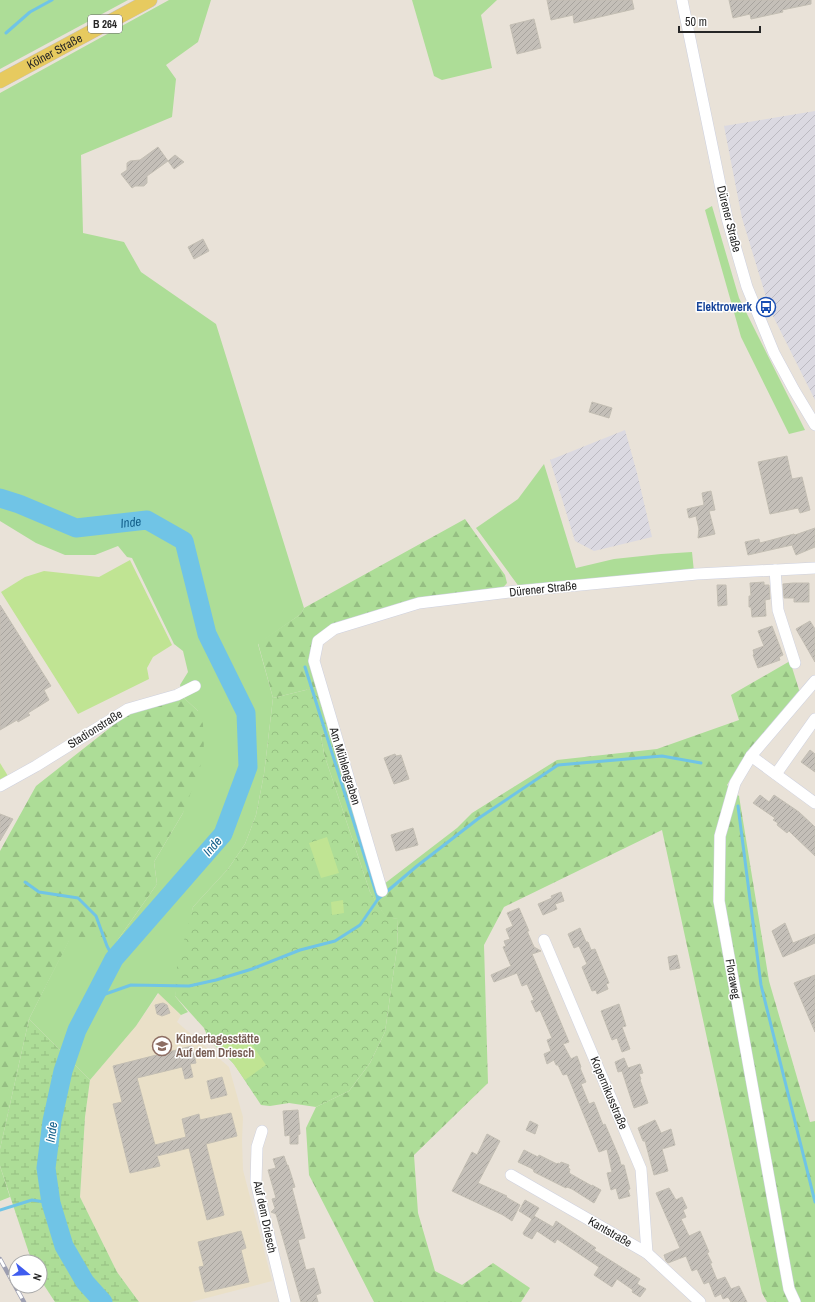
<svg xmlns="http://www.w3.org/2000/svg" width="815" height="1302" font-family="'Archivo Narrow',sans-serif">
<style>
.industrial{fill:url(#industrial-furrows)}
.education{fill:#eae0c8}
.grass{fill:#addd97}
.forest{fill:url(#forest-firs)}
.wetland{fill:url(#wetland-marsh)}
.park{fill:url(#park-crowns)}
.pitch{fill:#c0e493}
.lines{fill:none;stroke-linecap:round;stroke-linejoin:round}
.stream{stroke:#70c4e6;stroke-width:3}
.river{stroke:#70c4e6;stroke-width:19}
.building{fill:url(#building-hatch);stroke:#c3beb3}
.minor-casing{stroke:#ced1df;stroke-width:12}
.major-casing{stroke:#c2c2c2;stroke-width:15}
.minor{stroke:#fff;stroke-width:11}
.major{stroke:#e7ca5f;stroke-width:14}
.rail-casing{stroke:#9c9eb0;stroke-width:4.5}
.rail{stroke:#fff;stroke-width:3;stroke-dasharray:9;stroke-linecap:butt}
.labels{text-anchor:middle;stroke-width:3;stroke-linejoin:round;paint-order:stroke}
.shield{fill:#fff;stroke:#676767;stroke-width:1}
.shield-label{font-size:11px;font-weight:bold;fill:#262626}
.street-label{font-size:12px;fill:#262626;stroke:#fff}
.transit-label{font-size:12px;font-weight:bold;fill:#164399;stroke:#fff;text-anchor:end}
.education-label{font-size:12px;font-weight:bold;fill:#785e54;stroke:#fff;text-anchor:start}
.water-label{font-size:13px;font-style:italic;fill:#14618d;stroke:#fff}
</style>
<defs>
<pattern id="industrial-furrows" width="10" height="10" patternUnits="userSpaceOnUse"><rect width="10" height="10" fill="#dbd9e1"/><path d="M-1 1l2-2M0 10L10 0M9 11l2-2" fill="none" stroke="#bcbac1"/></pattern>
<pattern id="forest-firs" width="22" height="20" patternUnits="userSpaceOnUse"><rect width="22" height="20" fill="#addd97"/><path d="M5 1l3.5 6h-7zM16 11l3.5 6h-7z" fill="#95be82"/></pattern>
<pattern id="wetland-marsh" width="20" height="14" patternUnits="userSpaceOnUse"><rect width="20" height="14" fill="#addd97"/><path d="M1 5h8M5 5V1M11 12h8M15 12V8" fill="none" stroke="#95be82"/></pattern>
<pattern id="park-crowns" width="20" height="18" patternUnits="userSpaceOnUse"><rect width="20" height="18" fill="#addd97"/><path d="M2 6a3 3 0 1 1 6 0M12 15a3 3 0 1 1 6 0" fill="none" stroke="#95be82"/></pattern>
<pattern id="building-hatch" width="6" height="6" patternUnits="userSpaceOnUse"><rect width="6" height="6" fill="#c4bfb8"/><path d="M-1 1l2-2M0 6l6-6M5 7l2-2" fill="none" stroke="#a8a49e"/></pattern>
</defs>
<rect width="100%" height="100%" fill="#e9e2d8"/>
<g class="industrial">
<polygon points="815,111 815,400 770,310 742,218 724,126"/>
<polygon points="625,430 637,473 652,537 594,551 575,541 550,460"/>
</g>
<polygon class="education" points="159,993 181,1015 177,1022 229,1067 243,1117 242,1140 243,1170 272,1281 191,1302 139,1302 117,1272 80,1197 85,1117 90,1080 136,1026"/>
<g class="grass">
<polygon points="0,0 128,0 0,69"/>
<polygon points="169,0 211,0 198,42 166,65 176,79 172,117 81,155 83,233 124,242 141,272 216,324 304,608 301,614 258,644 273,698 264,774 256,815 245,844 228,869 193,907 175,996 188,1012 181,1015 158,993 136,1026 90,1080 29,1019 69,940 117,941 157,884 154,862 183,813 198,711 183,697 180,685 188,672 183,651 174,644 132,558 127,557 118,546 95,555 65,555 36,543 0,521 0,93"/>
<polygon points="412,0 497,0 481,15 492,68 442,80 434,76"/>
<polygon points="712,206 739,298 805,430 789,434 741,337 705,210"/>
<polygon points="544,464 576,568 614,559 661,554 692,552 694,572 520,588 476,528 518,499"/>
</g>
<g class="forest">
<polygon points="465,519 505,575 507,583 501,590 419,599 315,639 318,687 273,698 258,643 301,614 304,608"/>
<polygon points="790,661 800,693 748,752 727,785 739,796 769,981 810,1122 815,1121 815,1302 767,1302 762,1293 662,830 504,907 484,945 488,1083 414,1155 418,1213 435,1271 462,1285 493,1263 530,1288 521,1302 374,1302 309,1175 306,1128 316,1107 349,1091 370,1063 385,1032 397,948 398,919 386,918 370,892 324,754 321,735 332,730 384,884 457,828 472,813 557,760 657,749 739,720 731,695"/>
<polygon points="183,697 198,711 203,724 204,752 199,771 183,813 154,862 157,884 117,941 69,941 29,1019 0,1149 0,851 36,786 130,712"/>
<polygon points="0,1166 10,1197 0,1201"/>
</g>
<polygon class="wetland" points="29,1019 90,1080 85,1117 80,1197 117,1272 139,1302 55,1302 40,1279 40,1262 32,1262 0,1166 0,1149"/>
<polygon class="park" points="318,687 332,730 321,735 324,754 370,892 386,917 398,919 397,948 385,1032 370,1063 349,1091 316,1107 289,1103 270,1106 261,1105 234,1064 209,1040 204,1028 175,996 177,966 193,907 228,869 245,844 256,815 264,774 273,698"/>
<g class="pitch">
<polygon points="130,560 172,645 153,657 147,668 149,679 78,714 1,592 25,577 44,571 99,577"/>
<polygon points="0,763 8,776 0,781"/>
<polygon points="327,837 339,873 321,878 309,843"/>
<polygon points="343,900 344,913 332,915 331,902"/>
<polygon points="242,1030 266,1065 245,1080 220,1045"/>
</g>
<g class="lines">
<g class="stream">
<polyline points="6,33 30,12 52,0"/>
<polyline points="738,806 761,985 815,1202"/>
<polyline points="25,882 39,892 78,898 96,916 107,946 114,959"/>
<polyline points="378,899 417,866 479,818 558,765 662,756 701,763"/>
<polyline points="94,998 131,985 189,986 216,980 252,969 300,950 335,941 360,925 378,899 305,667"/>
<polyline points="0,1210 32,1200 51,1203"/>
</g>
<path class="river" id="s1" d="M0 498 19 504 76 528 147 520 184 541 207 634 246 713 248 767 223 834 114 959 77 1030 63 1071 52 1121 46 1168 51 1203 64 1246 85 1282 103 1302"/>
</g>
<g class="building">
<polygon points="547,0 632,0 634,9 574,23 573,15 551,20"/>
<polygon points="729,0 811,0 811,4 782,10 783,12 751,19 750,14 733,18"/>
<polygon points="534,19 541,48 517,54 510,25"/>
<polygon points="158,147 168,161 147,176 147,183 144,186 135,186 132,188 121,174 127,170 127,163 130,161 140,160"/>
<polygon points="175,155 184,162 174,169 168,161"/>
<polygon points="203,239 209,251 194,259 188,247"/>
<polygon points="592,402 612,408 609,418 589,412"/>
<polygon points="787,456 792,479 802,477 810,510 800,513 798,508 770,514 758,462"/>
<polygon points="711,491 715,510 709,511 715,534 698,538 699,529 696,516 689,518 687,509 704,505 702,493"/>
<polygon points="815,528 815,547 796,555 792,545 748,555 745,542 759,539 760,543 794,534 795,535"/>
<polygon points="764,582 764,585 769,585 770,599 765,600 766,616 752,617 751,607 749,607 749,596 751,596 750,583"/>
<polygon points="793,583 809,583 809,602 794,602 794,598 784,598 783,584"/>
<polygon points="717,585 726,585 727,605 718,606"/>
<polygon points="0,605 51,686 44,690 49,700 28,713 30,715 18,722 17,720 0,730"/>
<polygon points="810,621 815,629 815,662 796,629"/>
<polygon points="772,626 783,655 779,657 780,660 758,668 753,655 754,654 753,650 764,646 758,631"/>
<polygon points="810,750 815,754 815,772 801,762"/>
<polygon points="395,754 396,756 401,755 409,779 394,784 384,758"/>
<polygon points="760,795 769,802 774,795 799,812 815,827 815,856 789,831 787,833 777,825 778,823 773,820 775,818 753,803"/>
<polygon points="0,814 13,819 0,841"/>
<polygon points="413,828 418,845 396,851 391,835"/>
<polygon points="561,892 564,901 555,904 557,909 543,915 538,904 552,898 551,896"/>
<polygon points="519,908 529,931 527,931 534,947 541,951 532,954 569,1042 563,1044 571,1059 577,1056 581,1067 580,1068 586,1082 581,1084 589,1104 594,1102 603,1125 605,1124 619,1157 621,1165 624,1165 630,1189 628,1190 630,1196 619,1199 616,1188 611,1190 607,1173 612,1172 607,1149 599,1152 567,1074 563,1075 558,1065 556,1065 554,1060 547,1064 544,1054 551,1051 547,1040 552,1038 540,1010 536,1012 531,1001 534,1000 527,984 522,986 517,973 494,982 491,975 511,966 503,947 506,946 504,941 510,939 506,929 513,926 507,913"/>
<polygon points="785,923 793,943 815,934 815,943 783,957 772,931"/>
<polygon points="580,928 586,942 588,942 591,950 595,949 609,983 606,984 608,989 597,994 596,990 592,991 582,967 587,964 579,946 574,948 568,934"/>
<polygon points="677,955 680,968 670,970 668,957"/>
<polygon points="815,975 815,1032 794,983"/>
<polygon points="163,1003 167,1005 170,1013 162,1016 157,1014 155,1005"/>
<polygon points="619,1004 626,1026 622,1027 630,1049 622,1052 617,1038 612,1040 601,1011"/>
<polygon points="192,1046 196,1063 190,1064 193,1077 185,1079 182,1067 137,1078 155,1145 186,1137 182,1119 199,1114 200,1120 231,1113 237,1136 206,1144 224,1215 207,1220 189,1148 157,1156 160,1166 130,1173 113,1104 122,1102 113,1066"/>
<polygon points="624,1058 628,1068 640,1064 643,1073 639,1074 641,1079 640,1080 648,1103 634,1108 622,1071 618,1072 615,1062"/>
<polygon points="222,1077 227,1095 211,1099 207,1081"/>
<polygon points="298,1110 300,1134 298,1135 298,1144 290,1144 290,1135 285,1136 283,1111"/>
<polygon points="655,1120 661,1133 671,1129 675,1145 662,1149 668,1171 654,1175 645,1141 643,1141 638,1128"/>
<polygon points="530,1121 538,1125 535,1134 526,1130"/>
<polygon points="487,1134 500,1141 478,1183 507,1196 506,1197 520,1205 512,1221 503,1215 452,1191 472,1152 477,1155"/>
<polygon points="524,1150 538,1157 539,1155 557,1164 558,1163 560,1164 561,1162 569,1165 568,1168 570,1169 569,1173 592,1186 592,1185 601,1190 594,1203 572,1189 567,1187 566,1188 534,1172 533,1169 518,1162"/>
<polygon points="284,1156 287,1165 288,1165 295,1187 292,1188 305,1238 298,1240 306,1270 314,1268 321,1293 316,1295 318,1302 301,1302 276,1214 271,1212 275,1208 272,1199 276,1198 268,1170 276,1168 273,1159"/>
<polygon points="669,1188 676,1200 682,1197 687,1208 683,1210 686,1217 681,1219 689,1236 700,1231 709,1252 707,1253 712,1263 710,1263 717,1280 725,1277 731,1289 739,1286 747,1302 731,1302 728,1297 723,1299 721,1294 715,1297 709,1282 704,1284 697,1269 692,1271 686,1256 668,1263 666,1261 664,1255 680,1248 656,1193"/>
<polygon points="525,1200 539,1208 532,1219 519,1211"/>
<polygon points="534,1216 553,1227 556,1221 596,1248 594,1250 640,1279 637,1284 646,1289 640,1297 632,1292 633,1290 617,1279 612,1287 594,1275 599,1267 557,1239 555,1243 537,1231 532,1239 524,1235 523,1233"/>
<polygon points="241,1231 246,1248 241,1250 249,1282 205,1292 199,1267 204,1266 198,1242"/>
</g>
<g class="lines">
<g class="minor-casing">
<g id="minor">
<polyline points="682,0 727,218 747,287 774,353 794,390 815,425"/>
<polyline points="775,570 778,610 795,663"/>
<polyline points="751,756 815,803"/>
<polyline points="776,774 815,719"/>
<polyline points="0,786 36,766 128,709 177,695 195,686"/>
<polyline points="382,891 314,661 318,641 334,629 419,603 517,591 697,574 815,568"/>
<polyline points="544,940 641,1169 647,1253"/>
<polyline points="262,1131 257,1147 256,1182 285,1302"/>
<polyline points="511,1175 647,1253 700,1302"/>
<polyline points="795,1302 789,1289 719,901 720,836 735,783 751,756 815,681"/>
</g>
</g>
<g class="major-casing">
<g id="major">
<path id="s2" d="M0 81 150 0"/>
</g>
</g>
<use href="#minor" class="minor"/>
<use href="#major" class="major"/>
<g class="rail-casing">
<polyline id="rail" points="0,1259 24,1302"/>
</g>
<use href="#rail" class="rail"/>
</g>
<defs>
<g id="bus-ring" transform="scale(1)"><circle r="9.5" fill="#fff" stroke="#1a4fb4" stroke-width="1.5"/><path d="M-5-6H5V4H4V6H2V4H-2V6H-4V4H-5ZM-3.5-4V0h7V-4ZM-3.5 1.2v1.5H-2V1.2ZM2 1.2v1.5H3.5V1.2Z" fill="#1a4fb4"/></g>
<g id="school-ring" transform="scale(1)"><circle r="9.5" fill="#fff" stroke="#8d6e63" stroke-width="1.5"/><path d="M0-5L7-2L0 1L-7-2ZM-4 1L0 2.5L4 1V4Q0 6-4 4Z" fill="#8d6e63"/></g>
</defs>
<g fill-rule="evenodd">
<use href="#bus-ring" x="766" y="307"/>
<use href="#school-ring" x="162" y="1046"/>
</g>
<g class="labels">
<rect class="shield" x="88" y="15" width="34" height="18" rx="3"/>
<g class="shield-label">
<text x="105" y="28">B 264</text>
</g>
<g class="street-label">
<text dy="4" stroke="none"><textPath href="#s2" startOffset="62">Kölner Straße</textPath></text>
<text transform="translate(729 219) rotate(76)" y="4">Dürener Straße</text>
<text transform="translate(543 589) rotate(-6)" y="4">Dürener Straße</text>
<text transform="translate(95 729) rotate(-32)" y="4">Stadionstraße</text>
<text transform="translate(345 766) rotate(73)" y="4">Am Mühlengraben</text>
<text transform="translate(733 979) rotate(80)" y="4">Floraweg</text>
<text transform="translate(609 1093) rotate(67)" y="4">Kopernikusstraße</text>
<text transform="translate(265 1217) rotate(78)" y="4">Auf dem Driesch</text>
<text transform="translate(610 1232) rotate(30)" y="4">Kantstraße</text>
</g>
<g class="transit-label">
<text x="752" y="311">Elektrowerk</text>
</g>
<g class="education-label">
<text x="176" y="1043">Kindertagesstätte<tspan x="176" dy="14">Auf dem Driesch</tspan></text>
</g>
<g class="water-label">
<text dy="5" stroke="none"><textPath href="#s1" startOffset="137">Inde</textPath></text>
<text transform="translate(212 846) rotate(-49)" y="5">Inde</text>
<text transform="translate(51 1132) rotate(-82)" y="5">Inde</text>
</g>
</g>
<g transform="translate(28 1274) rotate(108)"><circle r="19" fill="#ffffff" stroke="#a8a8a8"/>
<path d="M0-3L7 15L0 10L-7 15Z" fill="#3f5cef"/>
<text y="-6" font-size="11" font-weight="bold" text-anchor="middle" fill="#262626">N</text>
</g>
<path d="M679 26v6h81v-6" fill="none" stroke="#262626" stroke-width="2"/>
<text x="685" y="26" font-size="12" fill="#262626" stroke="#ffffff" stroke-width="3" paint-order="stroke">50 m</text>
</svg>
